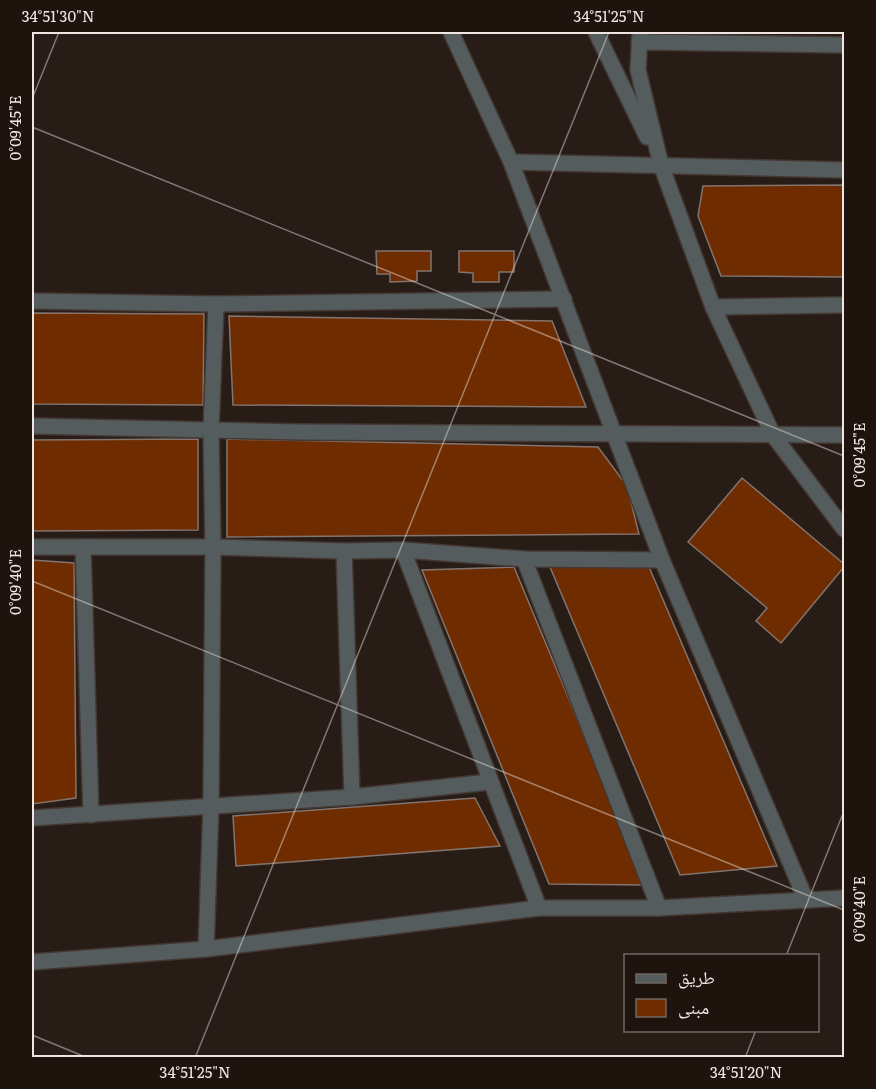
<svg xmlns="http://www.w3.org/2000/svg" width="876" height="1089" font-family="Literata,'Noto Naskh Arabic',serif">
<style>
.building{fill:#6f2c00;stroke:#83746d;stroke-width:1.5}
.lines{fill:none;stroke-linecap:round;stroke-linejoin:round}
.street-casing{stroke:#443833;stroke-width:18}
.street{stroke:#555c5e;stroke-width:15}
.ticks{fill:none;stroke:#efe6e2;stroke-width:1.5;stroke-opacity:0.45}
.neatline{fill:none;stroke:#efe6e2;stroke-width:2}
.ticks-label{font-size:15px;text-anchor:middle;fill:#efe6e2}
</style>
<rect width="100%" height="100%" fill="#281c16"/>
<g class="building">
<polygon points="844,185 844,277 721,276 698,216 703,186"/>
<polygon points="376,251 431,251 431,271 417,271 417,281 390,282 390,274 377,274"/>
<polygon points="459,251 514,251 514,272 499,272 499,282 473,282 473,273 459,272"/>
<polygon points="32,313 204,314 203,405 32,404"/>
<polygon points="229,316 552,321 586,407 233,405"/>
<polygon points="198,439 198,530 32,531 32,440"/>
<polygon points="227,439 598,447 627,486 639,534 227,537"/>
<polygon points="742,478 844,564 844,567 781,643 756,621 767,608 688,542"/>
<polygon points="32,560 74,563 76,798 32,804"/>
<polygon points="514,567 561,680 646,885 549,884 422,570"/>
<polygon points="550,567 649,567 777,866 680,875"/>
<polygon points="475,798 500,846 236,866 233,816"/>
</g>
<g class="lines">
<g class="street-casing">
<g id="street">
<polyline points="451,32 511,162 662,560 806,900"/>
<polyline points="596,32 647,137"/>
<polyline points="640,32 638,70 661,165 713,307 773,435 844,529"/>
<polyline points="639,42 844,45"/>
<polyline points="511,162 844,170"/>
<polyline points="32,301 216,304 564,299"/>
<polyline points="713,307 844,305"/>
<polyline points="32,426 298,432 844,435"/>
<polyline points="32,547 213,547 344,551 403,550 524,559 662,560"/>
<polyline points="83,547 91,815"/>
<polyline points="403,550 539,908"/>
<polyline points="344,551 352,797"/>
<polyline points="524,559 659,908"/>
<polyline points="32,818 352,797 489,782"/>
<polyline points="206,949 211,805 213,547 211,430 216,304"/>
<polyline points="32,962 206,949 539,908 659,908 844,898"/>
</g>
</g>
<use href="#street" class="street"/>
</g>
<path class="ticks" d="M32 99 59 32M32 127 844 456M32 581 844 910M786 956 844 811M32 1035 88 1058M195 1058 609 32M745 1058 756 1030"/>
<rect width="876" height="1089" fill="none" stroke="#1e130d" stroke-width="66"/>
<rect x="624" y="954" width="195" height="78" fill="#1e130d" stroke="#726762" stroke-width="1.5"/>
<rect x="636" y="974" width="30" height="9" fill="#555c5e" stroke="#726762" stroke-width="1.5"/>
<text x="678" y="984" font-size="18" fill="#efe6e2">طريق</text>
<rect x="636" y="999" width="30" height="18" fill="#6f2c00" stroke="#726762" stroke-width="1.5"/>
<text x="678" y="1014" font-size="18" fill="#efe6e2">مبنى</text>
<rect x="33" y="33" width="810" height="1023" class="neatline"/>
<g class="ticks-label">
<text x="58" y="22">34°51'30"N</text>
<text x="609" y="22">34°51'25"N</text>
<text transform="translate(16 128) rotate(-90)" y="5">0°09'45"E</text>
<text transform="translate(860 455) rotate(-90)" y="5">0°09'45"E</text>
<text transform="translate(16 582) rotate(-90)" y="5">0°09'40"E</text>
<text transform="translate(860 909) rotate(-90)" y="5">0°09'40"E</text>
<text x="195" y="1078">34°51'25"N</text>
<text x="746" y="1078">34°51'20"N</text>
</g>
</svg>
